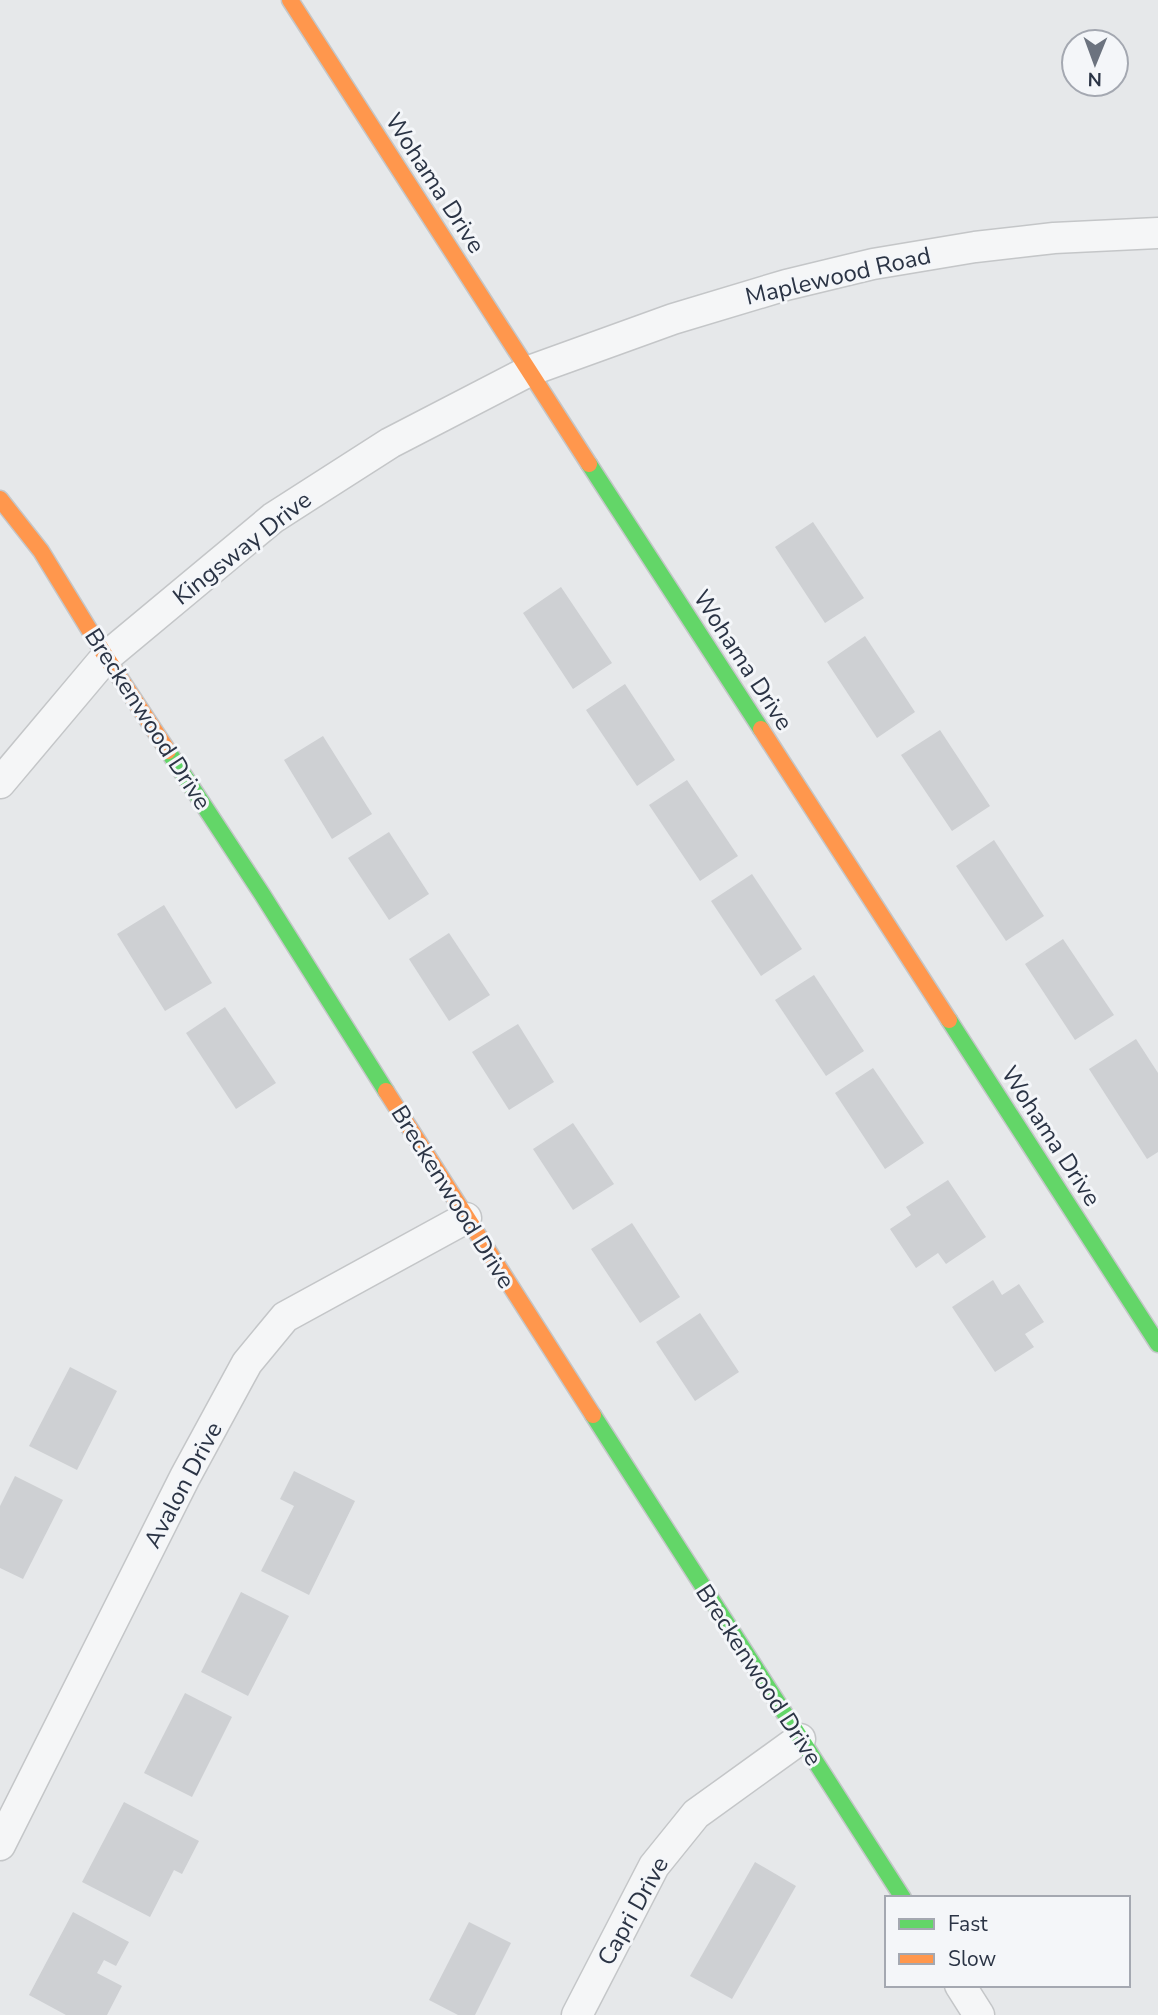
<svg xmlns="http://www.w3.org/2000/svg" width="1158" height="2015" font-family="'Nunito Sans',sans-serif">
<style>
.building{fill:#ced0d3}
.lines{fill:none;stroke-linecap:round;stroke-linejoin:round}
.street-casing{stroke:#c4c6c8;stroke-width:33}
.fast-casing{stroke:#c4c6c8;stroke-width:19}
.slow-casing{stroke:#c4c6c8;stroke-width:19}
.street{stroke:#f5f6f7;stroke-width:30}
.fast{stroke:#63d668;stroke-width:16}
.slow{stroke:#ff974d;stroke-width:16}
.labels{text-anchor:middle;stroke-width:6;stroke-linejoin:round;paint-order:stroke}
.street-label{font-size:24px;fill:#2b3445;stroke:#f4f6f9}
</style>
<rect width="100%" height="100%" fill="#e6e8ea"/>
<g class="building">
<polygon points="813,522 864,598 825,623 775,547"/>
<polygon points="561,587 612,663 573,689 523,613"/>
<polygon points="865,636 915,712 877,738 827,662"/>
<polygon points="625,684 675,760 637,786 586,710"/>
<polygon points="940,730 990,806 952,831 901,755"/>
<polygon points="323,736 372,814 332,839 284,760"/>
<polygon points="687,780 738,856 700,881 649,805"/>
<polygon points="389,832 429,894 389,920 348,858"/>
<polygon points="994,840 1044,916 1006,941 956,866"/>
<polygon points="752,874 802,949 761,976 711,901"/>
<polygon points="164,905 212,983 165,1011 117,934"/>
<polygon points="449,933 490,995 449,1021 409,959"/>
<polygon points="1063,939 1114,1015 1075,1040 1025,964"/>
<polygon points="814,975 864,1051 826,1076 775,1000"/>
<polygon points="225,1007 276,1083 236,1109 186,1033"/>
<polygon points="518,1024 554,1082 509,1110 472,1052"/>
<polygon points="1136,1039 1158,1073 1158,1152 1147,1159 1089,1069"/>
<polygon points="873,1068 924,1143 885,1169 835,1093"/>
<polygon points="573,1123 614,1184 573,1210 533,1149"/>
<polygon points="948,1180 986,1237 946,1264 938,1253 916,1268 890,1229 911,1215 906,1207"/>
<polygon points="632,1223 680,1297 640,1323 591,1249"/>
<polygon points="993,1280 1002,1295 1019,1284 1044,1322 1025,1334 1034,1347 995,1372 952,1307"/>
<polygon points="700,1313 739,1372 695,1401 656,1342"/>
<polygon points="70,1367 117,1391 77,1470 29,1446"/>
<polygon points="294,1471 355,1501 309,1595 261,1571 294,1506 280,1499"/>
<polygon points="15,1476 63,1500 23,1579 0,1568 0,1506"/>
<polygon points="241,1592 289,1616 248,1696 201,1672"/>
<polygon points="185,1693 232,1717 192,1797 144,1773"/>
<polygon points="124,1802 199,1841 182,1874 174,1870 150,1917 82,1882"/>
<polygon points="755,1862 796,1886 732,1999 690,1976"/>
<polygon points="73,1912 129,1942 116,1966 104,1960 97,1973 122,1986 107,2015 66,2015 29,1995"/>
<polygon points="469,1922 511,1943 475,2015 458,2015 429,2000"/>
</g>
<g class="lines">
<g class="street-casing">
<g id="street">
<polyline points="0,783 106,657 273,518 390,443 529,371 673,319 786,285 873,264 975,247 1054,238 1158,233"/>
<polyline points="0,1845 185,1477 247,1363 285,1317 466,1218"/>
<polyline points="960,1985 979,2015"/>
<polyline points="577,2015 654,1866 696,1814 800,1739"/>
</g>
</g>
<g class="fast-casing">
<g id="fast">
<polyline points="589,464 761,729"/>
<polyline points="168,751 262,894 386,1091"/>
<polyline points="949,1020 1158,1344"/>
<polyline points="593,1415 903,1898"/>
</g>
</g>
<g class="slow-casing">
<g id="slow">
<polyline points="290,0 589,464"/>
<polyline points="0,499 41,551 106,657 168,751"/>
<polyline points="761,729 949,1020"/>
<polyline points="386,1091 593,1415"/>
</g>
</g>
<use href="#street" class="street"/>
<use href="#fast" class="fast"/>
<use href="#slow" class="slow"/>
</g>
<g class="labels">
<g class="street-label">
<text transform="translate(435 183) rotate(57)" y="8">Wohama Drive</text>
<text transform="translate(838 276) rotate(-13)" y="8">Maplewood Road</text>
<text transform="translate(242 548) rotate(-38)" y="8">Kingsway Drive</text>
<text transform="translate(743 660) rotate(57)" y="8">Wohama Drive</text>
<text transform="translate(148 719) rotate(57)" y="8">Breckenwood Drive</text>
<text transform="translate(1051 1136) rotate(57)" y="8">Wohama Drive</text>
<text transform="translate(453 1197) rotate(58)" y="8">Breckenwood Drive</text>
<text transform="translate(183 1485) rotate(-62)" y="8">Avalon Drive</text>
<text transform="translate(759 1675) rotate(57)" y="8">Breckenwood Drive</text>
<text transform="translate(633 1911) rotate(-61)" y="8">Capri Drive</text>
</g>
</g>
<rect x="885" y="1896" width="245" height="91" fill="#f4f6f9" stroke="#a4a8b1" stroke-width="2"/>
<rect x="899" y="1919" width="35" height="10" fill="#63d668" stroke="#a4a8b1" stroke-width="2"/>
<text x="948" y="1931" font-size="21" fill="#2b3445">Fast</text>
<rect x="899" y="1954" width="35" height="10" fill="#ff974d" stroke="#a4a8b1" stroke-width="2"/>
<text x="948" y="1966" font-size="21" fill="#2b3445">Slow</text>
<g transform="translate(1095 63) rotate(181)"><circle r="33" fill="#f4f6f9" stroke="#a4a8b1" stroke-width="2"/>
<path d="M0-5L12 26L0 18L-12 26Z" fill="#6c737f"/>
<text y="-10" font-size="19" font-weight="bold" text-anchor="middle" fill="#2b3445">N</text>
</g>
</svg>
